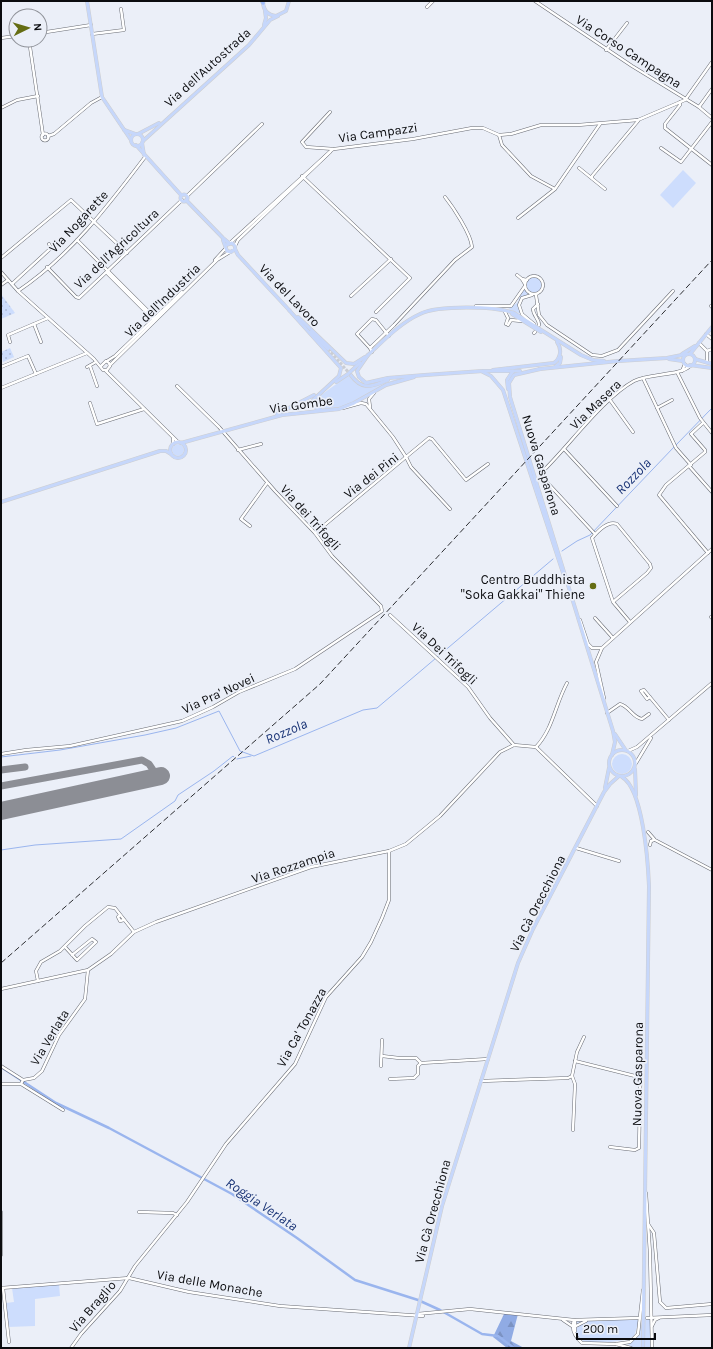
<svg xmlns="http://www.w3.org/2000/svg" width="713" height="1349" font-family="Karla,sans-serif">
<style>
.grass{fill:#cdddfd}
.forest{fill:url(#forest-firs)}
.park{fill:url(#park-dots)}
.lines{fill:none;stroke-linecap:round;stroke-linejoin:round}
.stream{stroke:#9ab5ee;stroke-width:1}
.canal{stroke:#9ab5ee;stroke-width:2.5}
.taxiway{stroke:#8c8e95;stroke-width:7}
.runway{stroke:#8c8e95;stroke-width:18}
.major-tunnel{stroke:#c9cdd5;stroke-width:3;stroke-dasharray:3 1.5;stroke-linecap:butt}
.minor-casing{stroke:#696c74;stroke-width:3.5}
.major-casing{stroke:#cececf;stroke-width:4}
.highway-casing{stroke:#cececf;stroke-width:4.5}
.minor{stroke:#fff;stroke-width:2.5}
.major{stroke:#c6d7fb;stroke-width:3}
.highway{stroke:#a0bcf8;stroke-width:3.5}
.rail{stroke:#2d2e32;stroke-width:1;stroke-dasharray:6 3;stroke-linecap:butt}
.major-bridge-casing{stroke:#cececf;stroke-width:4;stroke-linecap:butt}
.major-bridge{stroke:#c6d7fb;stroke-width:3}
.poi-dot{fill:#656d13;stroke:#ebeff8;stroke-width:1.5}
.labels{text-anchor:middle;stroke-width:3.5;stroke-linejoin:round;paint-order:stroke}
.street-label{font-size:13px;fill:#0b0c0f;stroke:#ebeff8}
.poi-label{font-size:13px;fill:#0b0c0f;stroke:#ebeff8;text-anchor:end}
.water-label{font-size:14px;font-style:italic;fill:#1a3476;stroke:#ebeff8}
</style>
<defs>
<pattern id="forest-firs" width="22" height="20" patternUnits="userSpaceOnUse"><rect width="22" height="20" fill="#90abe4"/><path d="M5 1l3.5 6h-7zM16 11l3.5 6h-7z" fill="#7b92c2"/></pattern>
<pattern id="park-dots" width="8" height="8" patternUnits="userSpaceOnUse"><rect width="8" height="8" fill="#cdddfd"/><path d="M2 2h.1M6 6h.1" fill="none" stroke="#afbcd8" stroke-width="1.8" stroke-linecap="round"/></pattern>
</defs>
<rect width="100%" height="100%" fill="#ebeff8"/>
<g class="grass">
<polygon points="683,170 696,183 673,208 660,195"/>
<circle cx="534" cy="285" r="8"/>
<polygon points="524,288 528,294 518,301 518,307 521,314 508,309 517,303"/>
<path d="M349 375C365 400 383 379 404 378 377 384 344 417 316 407L314 400Z"/>
<circle cx="178" cy="450" r="6"/>
<circle cx="622" cy="764" r="10"/>
<polygon points="59,1284 60,1296 35,1299 35,1326 8,1327 6,1303 14,1302 12,1288"/>
<polygon points="653,1316 651,1348 645,1348 645,1317"/>
<path d="M640 1318 634 1336C625 1342 589 1346 580 1339 575 1334 575 1327 576 1321Z"/>
<path d="M642 1323V1348H634L626 1343C636 1338 639 1334 642 1323Z"/>
</g>
<polygon class="forest" points="504,1314 518,1314 511,1341 524,1348 507,1348 493,1337"/>
<g class="park">
<polygon points="1,294 15,313 1,319"/>
<polygon points="10,348 14,357 3,362 1,352"/>
</g>
<g class="lines">
<g class="stream">
<polyline points="676,445 712,408"/>
<polyline points="562,551 577,541 590,535 674,447"/>
<polyline points="1,757 60,750 145,735 176,728 219,711 240,751 254,756 363,710 377,708 553,559"/>
<polyline points="237,759 251,756"/>
<polyline points="1,850 35,845 121,839 175,801 178,795 214,771 233,756 234,757"/>
</g>
<polyline class="canal" points="1,1067 56,1103 109,1128 232,1194 297,1238 355,1280 418,1300 440,1310 482,1334 498,1336 514,1348"/>
<g class="taxiway">
<polyline points="1,770 25,767"/>
<polyline points="1,786 142,760 149,764 155,773 154,778"/>
</g>
<polyline class="runway" points="1,811 161,776"/>
<polyline class="major-tunnel" points="328,349 350,374"/>
<g class="minor-casing">
<g id="minor">
<polyline points="535,1 632,66 699,107 712,118"/>
<polyline points="427,7 433,1"/>
<polyline points="40,33 91,25"/>
<polyline points="92,34 124,30 121,9"/>
<polyline points="1,38 16,36"/>
<polyline points="29,40 43,135"/>
<polyline points="606,50 627,23"/>
<polyline points="680,102 680,105 665,124 665,128 712,165"/>
<polyline points="699,107 712,89"/>
<polyline points="1,108 17,100 38,96"/>
<polyline points="330,112 302,142 306,147 334,149 413,139 472,128 483,128 499,135 511,134 541,125 578,125 638,120 685,100 712,62"/>
<circle cx="45" cy="137" r="3.5"/>
<polyline points="499,135 502,145 531,176 555,189"/>
<polyline points="48,136 54,134 91,103 102,97"/>
<polyline points="661,148 681,162 712,122"/>
<polyline points="579,168 605,189"/>
<polyline points="302,176 410,278 376,312"/>
<polyline points="592,178 592,176 638,121"/>
<polyline points="187,196 262,124"/>
<polyline points="518,218 555,189 600,124"/>
<polyline points="77,240 156,319"/>
<polyline points="231,242 333,149"/>
<polyline points="235,246 238,240 330,152"/>
<polyline points="1,258 71,200 127,253"/>
<polyline points="215,260 226,248"/>
<polyline points="47,267 76,297 79,298 182,200"/>
<polyline points="1,272 18,291 94,359 103,370 107,370 110,366 109,363 106,361 101,366"/>
<polyline points="107,273 154,320"/>
<polyline points="517,275 522,279"/>
<circle cx="534" cy="285" r="9"/>
<polyline points="12,284 50,249 51,248 49,244"/>
<polyline points="525,284 522,279 527,280"/>
<polyline points="1,285 8,280"/>
<path d="M18 291C70 256 108 206 145 157"/>
<polyline points="532,295 522,298 519,305 522,314 534,324"/>
<polyline points="536,295 539,315 547,325 592,355 602,356 618,350 673,291"/>
<polyline points="351,296 391,259"/>
<path d="M538 304 533 309C533 316 539 318 539 325"/>
<polyline points="476,306 511,306 525,286"/>
<polyline points="711,306 712,307"/>
<polyline points="505,312 508,318 506,324"/>
<polyline points="34,324 41,342"/>
<polyline points="508,325 511,320 521,321"/>
<polyline points="534,333 535,332"/>
<polyline points="706,334 712,339"/>
<polyline points="10,342 8,335 48,318"/>
<polyline points="699,343 707,351 707,362"/>
<polyline points="370,348 357,334 372,319 376,320 389,336"/>
<polyline points="707,351 712,349"/>
<path d="M372 352 370 348 394 325 455 260 472 247C471 234 453 207 445 197"/>
<polyline points="107,361 115,356 182,292"/>
<polyline points="110,365 217,260 230,252"/>
<polyline points="90,366 97,386"/>
<polyline points="1,367 28,356 36,374"/>
<polyline points="87,367 96,362"/>
<polyline points="106,371 178,442"/>
<polyline points="682,371 685,364"/>
<polyline points="677,372 700,418 712,433"/>
<polyline points="643,378 676,448 691,465"/>
<polyline points="1,388 87,353"/>
<polyline points="610,400 633,432"/>
<polyline points="90,403 97,424 144,409"/>
<polyline points="370,407 369,399 374,393"/>
<polyline points="343,408 361,403 366,404 393,437 406,457 429,438 432,439 466,480 488,464"/>
<polyline points="657,408 672,400"/>
<polyline points="703,423 691,434 705,450 705,452 666,485 659,495 708,553"/>
<polyline points="173,444 173,438"/>
<polyline points="564,449 617,506"/>
<polyline points="238,450 261,444"/>
<polyline points="689,466 712,492"/>
<polyline points="250,526 241,519 267,483"/>
<polyline points="315,533 406,457 411,467 450,509"/>
<path d="M595 534 543 478 542 472C569 446 603 398 634 381 649 373 680 376 690 366"/>
<path d="M613 602 647 573 651 568 650 564 617 524C608 520 598 531 592 538L613 602 630 622"/>
<polyline points="390,615 468,687 490,718 514,745"/>
<polyline points="711,617 712,618"/>
<polyline points="595,618 613,638"/>
<polyline points="580,620 588,644 592,648 602,648"/>
<polyline points="650,697 647,699 641,691 644,690 669,720"/>
<polyline points="604,698 596,662 602,648 712,549"/>
<path d="M607 713 620 704C629 706 633 718 642 719L649 714"/>
<path d="M536 747C553 729 555 705 567 683"/>
<polyline points="628,751 637,747 712,683"/>
<polyline points="1,754 26,750 70,746 182,721 213,707 239,692 295,669 382,611 381,606 332,556 315,533 275,491 219,427 177,386"/>
<polyline points="636,763 651,738"/>
<polyline points="648,832 655,840 712,870"/>
<polyline points="650,845 651,841 654,840"/>
<polyline points="576,848 619,861"/>
<polyline points="120,915 118,917 120,921 124,920"/>
<polyline points="65,947 77,960 96,942 92,939 72,955"/>
<polyline points="38,981 36,971 41,962 60,951 85,926 108,907 115,908 134,932"/>
<polyline points="1,989 88,970 111,954 134,932 156,922 311,867 389,851 406,844 440,816 500,752 514,745 536,747 597,806"/>
<polyline points="382,1056 399,1058 416,1058 421,1063 488,1059"/>
<polyline points="575,1061 639,1077"/>
<polyline points="1,1066 23,1080 34,1078 42,1071 59,1035 85,999 88,970"/>
<polyline points="381,1066 382,1040"/>
<polyline points="572,1076 575,1084 573,1130"/>
<polyline points="390,1079 414,1078 418,1074 418,1066 421,1063"/>
<polyline points="481,1081 568,1078 572,1076 577,1052 584,1037"/>
<polyline points="1,1084 21,1084 23,1080"/>
<polyline points="21,1084 63,1110"/>
<polyline points="610,1147 635,1150 639,1148 641,1052"/>
<polyline points="646,1193 650,1253 652,1348"/>
<polyline points="1,1212 1,1255"/>
<polyline points="139,1212 173,1213 177,1215"/>
<polyline points="648,1224 654,1233 660,1302 666,1308 712,1304"/>
<polyline points="1,1288 129,1278 189,1292 280,1306 423,1316"/>
<polyline points="3,1288 9,1342"/>
<polyline points="417,1314 470,1309 574,1320 638,1318"/>
<polyline points="647,1318 712,1315"/>
<polyline points="563,1320 572,1326"/>
<path d="M574 1320C571 1329 575 1337 582 1343L616 1344 631 1348"/>
<polyline points="575,1321 575,1331"/>
<polyline points="576,1326 586,1321"/>
<polyline points="652,1326 655,1320 659,1318"/>
<polyline points="616,1344 630,1342 638,1334 643,1290"/>
<polyline points="71,1348 81,1334 120,1291 135,1266 187,1202 226,1144 295,1064 326,997 362,957 371,942 382,918 389,900 389,851"/>
</g>
</g>
<g class="major-casing">
<g id="major">
<polyline points="87,1 102,97 131,140"/>
<path d="M263 1C263 10 267 15 276 16L286 11 289 1"/>
<polyline points="264,25 266,18 265,11"/>
<polyline points="124,130 135,134"/>
<polyline points="138,134 159,123"/>
<circle cx="137" cy="140" r="6"/>
<polyline points="143,141 249,45 270,20 278,16"/>
<polyline points="142,143 144,155"/>
<polyline points="136,145 181,195"/>
<circle cx="184" cy="198" r="3.5"/>
<polyline points="186,200 223,238 229,243"/>
<polyline points="223,240 227,251 231,252 235,249 235,246 232,243 226,245"/>
<polyline points="235,249 238,255 290,311"/>
<polyline points="289,310 341,368 339,376 313,400 314,407 321,410"/>
<polyline points="512,314 541,332"/>
<polyline points="298,317 346,363 354,364 365,357"/>
<polyline points="311,332 328,349"/>
<polyline points="682,354 695,346"/>
<polyline points="690,354 712,327"/>
<circle cx="689" cy="360" r="6"/>
<polyline points="368,355 357,371 359,377 366,383 388,378 425,375 483,371 520,371"/>
<path d="M367 356C383 341 400 323 420 314 438 305 495 306 514 313L581 355 593 360 604 361"/>
<polyline points="669,359 683,361"/>
<polyline points="695,359 712,364"/>
<polyline points="690,365 712,368"/>
<polyline points="555,367 560,363 561,357"/>
<polyline points="540,369 514,375 509,383 510,397 613,731 615,742 612,755"/>
<polyline points="540,369 618,361 667,358 687,354"/>
<path d="M493 370 554 363C561 358 562 349 557 342"/>
<polyline points="350,372 360,363"/>
<polyline points="483,372 491,376 503,390 565,579"/>
<path d="M350 374C362 391 371 387 388 380"/>
<polyline points="336,382 348,374"/>
<polyline points="508,389 507,380 513,371"/>
<polyline points="277,414 314,395"/>
<circle cx="178" cy="450" r="8"/>
<polyline points="181,443 282,415 339,409 354,403 386,385 414,377"/>
<polyline points="1,502 160,451 166,451 171,454"/>
<polyline points="615,734 625,749"/>
<circle cx="622" cy="763" r="13"/>
<polyline points="635,769 636,795"/>
<path d="M622 777C643 789 648 862 649 886L643 1348"/>
<polyline points="605,788 609,768"/>
<polyline points="409,1348 442,1206 518,963 533,929 604,792 610,784 619,776"/>
</g>
</g>
<g class="highway-casing">
<polyline id="highway" points="262,1 263,3"/>
</g>
<use href="#minor" class="minor"/>
<use href="#major" class="major"/>
<use href="#highway" class="highway"/>
<polyline class="rail" points="1,963 320,684 712,260"/>
<g class="major-bridge-casing">
<polyline id="major-bridge" points="348,374 350,372"/>
</g>
<use href="#major-bridge" class="major-bridge"/>
</g>
<circle class="poi-dot" cx="593" cy="586" r="4"/>
<g class="labels">
<g class="street-label">
<text transform="translate(629 51) rotate(33)" y="5">Via Corso Campagna</text>
<text transform="translate(207 67) rotate(-42)" y="5">Via dell'Autostrada</text>
<text transform="translate(378 132) rotate(-8)" y="5">Via Campazzi</text>
<text transform="translate(78 221) rotate(-47)" y="5">Via Nogarette</text>
<text transform="translate(116 248) rotate(-43)" y="5">Via dell'Agricoltura</text>
<text transform="translate(290 295) rotate(46)" y="5">Via del Lavoro</text>
<text transform="translate(162 300) rotate(-44)" y="5">Via dell'Industria</text>
<text transform="translate(301 404) rotate(-8)" y="5">Via Gombe</text>
<text transform="translate(595 404) rotate(-44)" y="5">Via Masera</text>
<text transform="translate(542 465) rotate(73)" y="5">Nuova Gasparona</text>
<text transform="translate(371 475) rotate(-38)" y="5">Via dei Pini</text>
<text transform="translate(311 517) rotate(48)" y="5">Via dei Trifogli</text>
<text transform="translate(445 653) rotate(43)" y="5">Via Dei Trifogli</text>
<text transform="translate(218 693) rotate(-25)" y="5">Via Pra' Novei</text>
<text transform="translate(293 865) rotate(-18)" y="5">Via Rozzampia</text>
<text transform="translate(537 903) rotate(-63)" y="5">Via Cà Orecchiona</text>
<text transform="translate(301 1027) rotate(-61)" y="5">Via Ca' Tonazza</text>
<text transform="translate(49 1037) rotate(-59)" y="5">Via Verlata</text>
<text transform="translate(637 1074) rotate(-89)" y="5">Nuova Gasparona</text>
<text transform="translate(432 1211) rotate(-75)" y="5">Via Cà Orecchiona</text>
<text transform="translate(210 1283) rotate(10)" y="5">Via delle Monache</text>
<text transform="translate(92 1306) rotate(-49)" y="5">Via Braglio</text>
</g>
<g class="poi-label">
<text x="585" y="584">Centro Buddhista<tspan x="585" dy="15">"Soka Gakkai" Thiene</tspan></text>
</g>
<g class="water-label">
<text transform="translate(633 476) rotate(-46)" y="5">Rozzola</text>
<text transform="translate(286 731) rotate(-23)" y="5">Rozzola</text>
<text transform="translate(262 1204) rotate(34)" y="5">Roggia Verlata</text>
</g>
</g>
<rect width="713" height="1349" fill="none" stroke="#0b0c0f" stroke-width="4"/>
<g transform="translate(28 28) rotate(85)"><circle r="19" fill="#ebeff8" stroke="#91949b"/>
<path d="M0-3L7 15L0 10L-7 15Z" fill="#656d13"/>
<text y="-6" font-size="11" font-weight="bold" text-anchor="middle" fill="#0b0c0f">N</text>
</g>
<path d="M577 1333v6h78v-6" fill="none" stroke="#0b0c0f" stroke-width="2"/>
<text x="583" y="1333" font-size="12" fill="#0b0c0f" stroke="#ebeff8" stroke-width="3" paint-order="stroke">200 m</text>
</svg>
